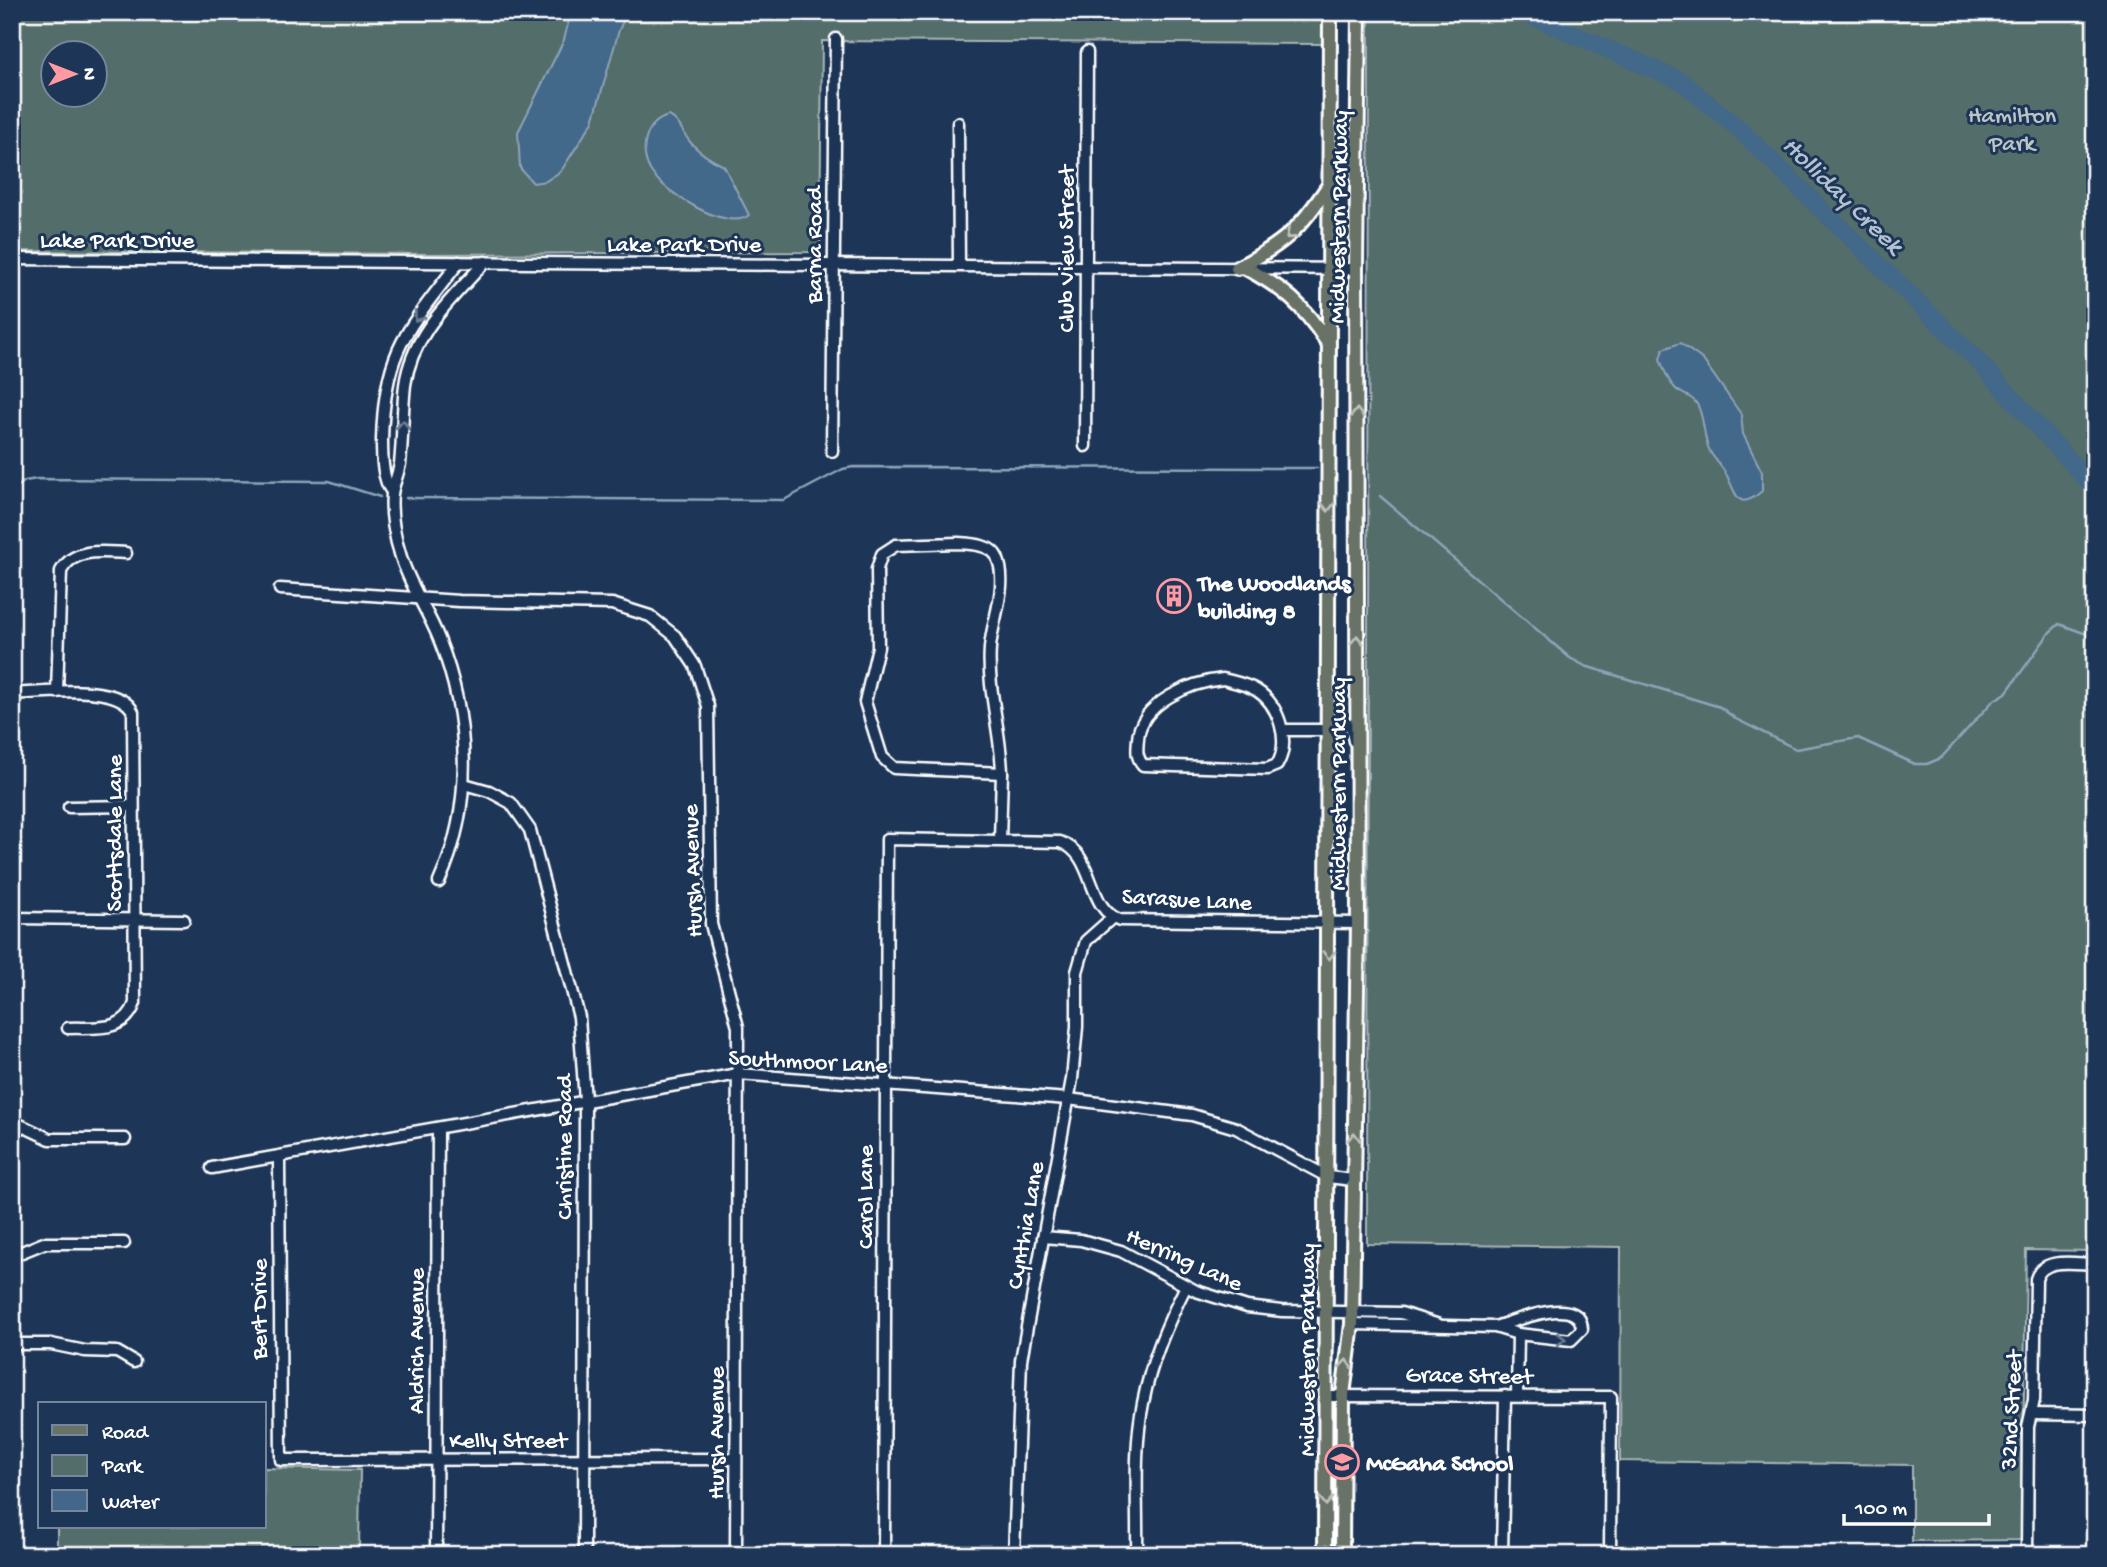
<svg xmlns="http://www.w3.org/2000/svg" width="2107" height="1567" font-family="'Gochi Hand',sans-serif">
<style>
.green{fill:#536d6b;stroke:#a9b6b5;stroke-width:2;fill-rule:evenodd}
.water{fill:#43678a;stroke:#8ea4b9;stroke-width:2}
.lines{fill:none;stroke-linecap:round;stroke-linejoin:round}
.stream{stroke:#8ea4b9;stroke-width:2.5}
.river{stroke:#43678a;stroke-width:18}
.minor-casing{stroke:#fff;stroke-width:15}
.major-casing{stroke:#fff;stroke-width:18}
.minor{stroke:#1d3557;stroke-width:10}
.major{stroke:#697266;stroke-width:12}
.oneway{stroke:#bcc0ba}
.oneway2{stroke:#6c7c92}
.labels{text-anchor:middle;stroke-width:6;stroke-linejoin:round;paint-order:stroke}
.park-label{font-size:24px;fill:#bac5c4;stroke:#1d3557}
.street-label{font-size:24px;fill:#fff;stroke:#1d3557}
.poi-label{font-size:24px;font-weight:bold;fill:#fff;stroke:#1d3557;text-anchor:start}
.water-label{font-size:26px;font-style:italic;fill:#b4c2d0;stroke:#1d3557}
</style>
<rect width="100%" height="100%" fill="#1d3557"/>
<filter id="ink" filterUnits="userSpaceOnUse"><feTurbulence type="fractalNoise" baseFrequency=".0143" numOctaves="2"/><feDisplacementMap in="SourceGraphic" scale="14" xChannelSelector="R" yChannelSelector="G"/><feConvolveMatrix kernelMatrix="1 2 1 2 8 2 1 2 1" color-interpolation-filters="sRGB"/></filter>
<g filter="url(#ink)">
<g class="green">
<path d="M12 12H1323V44L822 41 820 252 431 254 12 251ZM52 52H94V94H52Z"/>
<polygon points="1369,12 2095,12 2095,1251 2026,1250 2022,1540 1912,1541 1912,1465 1620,1461 1621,1247 1367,1244"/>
<polygon points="264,1468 360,1470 359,1555 57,1555 57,1527 264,1527"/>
</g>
<g class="water">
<polygon points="571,12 627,12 619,30 593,121 561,171 546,181 533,183 520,168 518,132 564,40"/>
<path d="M669 116C681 122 682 133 691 143 701 154 711 160 724 166L749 215C728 233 666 193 652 173 638 153 644 122 669 116Z"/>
<path d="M1680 343 1703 360 1741 414 1743 434 1762 472V491C1736 514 1736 491 1726 474 1721 464 1711 457 1708 447 1703 433 1704 416 1697 404 1692 395 1681 395 1675 388 1668 381 1663 368 1660 359L1663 349Z"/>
</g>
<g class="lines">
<g class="stream">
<polyline points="12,491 25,481 37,479 329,481 380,497"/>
<polyline points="1380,496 1570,658 1585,666 1720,707 1736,719 1796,749 1858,738 1915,764 1927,764 1941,758 1993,701 2006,693 2050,632 2059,624 2095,637"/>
<polyline points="406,498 784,500 843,469 853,467 1317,468"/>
</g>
<polyline class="river" points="1505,12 1527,14 1681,81 1739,129 1979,362 2095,489"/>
<g class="minor-casing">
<g id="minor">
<polyline points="958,123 959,265"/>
<polyline points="12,259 1356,269"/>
<polyline points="1085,446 1087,52"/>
<polyline points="832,451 836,39"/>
<path d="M392 492C382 480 382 455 382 440 384 350 407 330 459 262"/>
<path d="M958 543C970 544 991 544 997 557 1009 585 992 620 990 648 987 689 1001 732 1002 773L894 768 882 757 865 702 878 647 877 569 882 554 896 545Z"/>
<polyline points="280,589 459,601 612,604 650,616 675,636 695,666 708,706 711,924 738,1027 736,1555"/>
<path d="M1223 679C1234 682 1246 684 1256 690 1279 704 1291 741 1277 765L1267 769 1143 765C1136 757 1137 750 1138 739 1140 703 1191 682 1223 679Z"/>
<path d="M57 692 61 571C74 547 103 552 126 553"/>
<path d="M12 694C41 693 120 682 133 712L135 1003C125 1033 95 1027 68 1028"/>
<polyline points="1329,720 1350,724 1354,741"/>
<polyline points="1282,730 1329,730"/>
<polyline points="464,784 489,791 511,803 530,830 579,1017 585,1101 584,1555"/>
<polyline points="69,807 133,806"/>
<polyline points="1000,840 1002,773"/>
<path d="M439 882C474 805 470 717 439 639 428 611 410 586 401 557 395 539 390 514 392 494 393 485 398 475 400 464 403 438 402 411 405 385 412 333 452 299 485 262"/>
<polyline points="12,918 184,920"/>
<polyline points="12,1121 50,1139 125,1139"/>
<polyline points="279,1157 281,1460 735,1459"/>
<polyline points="212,1168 738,1074 1068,1099 1192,1115 1236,1128 1328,1177 1353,1180"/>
<polyline points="1043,1237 1081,1240 1121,1251 1196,1291 1247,1307 1282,1311 1401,1313 1439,1325"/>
<polyline points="12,1256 44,1243 124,1243"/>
<path d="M1352 1324 1495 1327 1518 1334 1571 1340 1582 1329C1581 1293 1515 1321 1495 1327"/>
<polyline points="12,1344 51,1344 85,1351 117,1352 134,1362"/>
<polyline points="1326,1396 1611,1397 1610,1555"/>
<polyline points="1517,1396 1518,1334"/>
<polyline points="2032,1414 2095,1415"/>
<polyline points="436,1555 438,1128"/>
<path d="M884 1555 887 839 1060 842C1096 854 1086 909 1120 920L1358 923"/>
<polyline points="1014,1555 1021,1360 1072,1079 1077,1027 1077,972 1086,941 1113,917"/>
<path d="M1137 1555C1138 1505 1133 1452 1143 1403 1151 1361 1167 1324 1186 1286"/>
<polyline points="1502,1555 1505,1396"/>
<path d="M2027 1555 2028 1427 2034 1400 2036 1279C2043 1256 2076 1264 2095 1264"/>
</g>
</g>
<g class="major-casing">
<g id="major">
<path d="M1237 268C1284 244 1300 229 1329 185"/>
<path d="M1246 268C1285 289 1303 305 1327 342"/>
<polyline points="1325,1555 1330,12"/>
<polyline points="1342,1555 1343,1395 1352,1324 1358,923 1356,269 1359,12"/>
</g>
</g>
<use href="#minor" class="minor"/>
<use href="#major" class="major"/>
</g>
<defs><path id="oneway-chevron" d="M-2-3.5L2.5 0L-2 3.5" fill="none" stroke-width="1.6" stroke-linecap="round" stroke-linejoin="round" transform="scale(1.75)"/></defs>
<g class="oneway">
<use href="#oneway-chevron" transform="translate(1290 235) rotate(138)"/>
<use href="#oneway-chevron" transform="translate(1357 413) rotate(-90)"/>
<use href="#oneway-chevron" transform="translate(1328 507) rotate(90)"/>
<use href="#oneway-chevron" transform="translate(1357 640) rotate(-90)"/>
<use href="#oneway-chevron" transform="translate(1329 955) rotate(90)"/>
<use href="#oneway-chevron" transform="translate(1354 1137) rotate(-89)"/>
<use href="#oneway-chevron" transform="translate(1346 1364) rotate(-84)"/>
<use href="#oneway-chevron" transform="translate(1326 1501) rotate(90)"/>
</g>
<g class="oneway2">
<use href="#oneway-chevron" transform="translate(418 317) rotate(127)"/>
<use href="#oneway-chevron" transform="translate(403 425) rotate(-86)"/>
<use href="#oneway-chevron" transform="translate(1561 1339)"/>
</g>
</g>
<defs>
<g id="building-ring" transform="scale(1.75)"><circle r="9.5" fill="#1d3557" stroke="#ff9aa2" stroke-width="1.5"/><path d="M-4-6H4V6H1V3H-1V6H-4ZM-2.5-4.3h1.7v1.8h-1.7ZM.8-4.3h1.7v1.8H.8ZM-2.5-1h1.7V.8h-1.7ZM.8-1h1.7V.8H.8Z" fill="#ff9aa2"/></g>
<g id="school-ring" transform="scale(1.75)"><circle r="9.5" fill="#1d3557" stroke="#ff9aa2" stroke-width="1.5"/><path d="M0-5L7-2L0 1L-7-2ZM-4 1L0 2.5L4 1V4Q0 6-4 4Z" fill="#ff9aa2"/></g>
</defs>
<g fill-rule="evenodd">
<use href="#building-ring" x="1174" y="596"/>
<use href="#school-ring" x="1342" y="1462"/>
</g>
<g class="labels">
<g class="park-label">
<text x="2012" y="122">Hamilton<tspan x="2012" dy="28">Park</tspan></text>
</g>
<g class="street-label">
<text transform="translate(1337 217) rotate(-89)" y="8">Midwestern Parkway</text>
<text x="117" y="247">Lake Park Drive</text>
<text x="684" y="251">Lake Park Drive</text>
<text transform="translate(813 245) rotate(-90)" y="8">Barna Road</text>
<text transform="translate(1065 249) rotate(-90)" y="8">Club View Street</text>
<text transform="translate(1337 784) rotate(-90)" y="8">Midwestern Parkway</text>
<text transform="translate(113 833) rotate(-90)" y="8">Scottsdale Lane</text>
<text transform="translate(691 871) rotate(-92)" y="8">Hursh Avenue</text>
<text transform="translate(1187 898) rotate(3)" y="8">Sarasue Lane</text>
<text transform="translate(808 1060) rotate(3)" y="8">Southmoor Lane</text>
<text transform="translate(563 1147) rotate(-90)" y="8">Christine Road</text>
<text transform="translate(864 1197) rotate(-90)" y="8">Carol Lane</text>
<text transform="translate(1024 1225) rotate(-80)" y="8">Cynthia Lane</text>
<text transform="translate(1185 1258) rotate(24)" y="8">Herring Lane</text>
<text transform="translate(258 1309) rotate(-90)" y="8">Bert Drive</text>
<text transform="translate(415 1341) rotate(-90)" y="8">Aldrich Avenue</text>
<text transform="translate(1306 1350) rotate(-90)" y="8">Midwestern Parkway</text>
<text transform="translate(1469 1374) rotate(1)" y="8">Grace Street</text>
<text transform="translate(2010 1410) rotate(-87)" y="8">32nd Street</text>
<text transform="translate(715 1433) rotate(-90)" y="8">Hursh Avenue</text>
<text x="508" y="1447">Kelly Street</text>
</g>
<g class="poi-label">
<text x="1198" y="590">The Woodlands<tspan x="1198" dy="28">building 8</tspan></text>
<text x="1366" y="1470">McGaha School</text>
</g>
<g class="water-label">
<text transform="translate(1844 194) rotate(44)" y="9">Holliday Creek</text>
</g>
</g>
<rect width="2107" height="1567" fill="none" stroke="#1d3557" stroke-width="42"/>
<rect x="21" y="21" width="2065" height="1525" fill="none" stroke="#fff" stroke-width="2.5" filter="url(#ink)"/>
<rect x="38" y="1402" width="228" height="126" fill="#1d3557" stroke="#77869a" stroke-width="2"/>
<rect x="52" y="1425" width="35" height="10" fill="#697266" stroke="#77869a" stroke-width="2"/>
<text x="102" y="1438" font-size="21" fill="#ffffff">Road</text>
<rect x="52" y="1455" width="35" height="21" fill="#536d6b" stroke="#77869a" stroke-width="2"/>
<text x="102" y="1472" font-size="21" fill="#ffffff">Park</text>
<rect x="52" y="1490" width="35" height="21" fill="#43678a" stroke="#77869a" stroke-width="2"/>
<text x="102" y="1508" font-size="21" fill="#ffffff">Water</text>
<g transform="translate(74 74) rotate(90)"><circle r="33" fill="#1d3557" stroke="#77869a" stroke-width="2"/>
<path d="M0-5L12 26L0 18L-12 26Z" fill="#ff9aa2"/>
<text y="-10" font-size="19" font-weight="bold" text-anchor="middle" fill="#ffffff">N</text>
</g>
<path d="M1844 1514v10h145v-10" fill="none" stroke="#ffffff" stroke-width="3.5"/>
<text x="1855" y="1514" font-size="21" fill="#ffffff" stroke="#1d3557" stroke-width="5" paint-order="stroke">100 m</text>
</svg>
